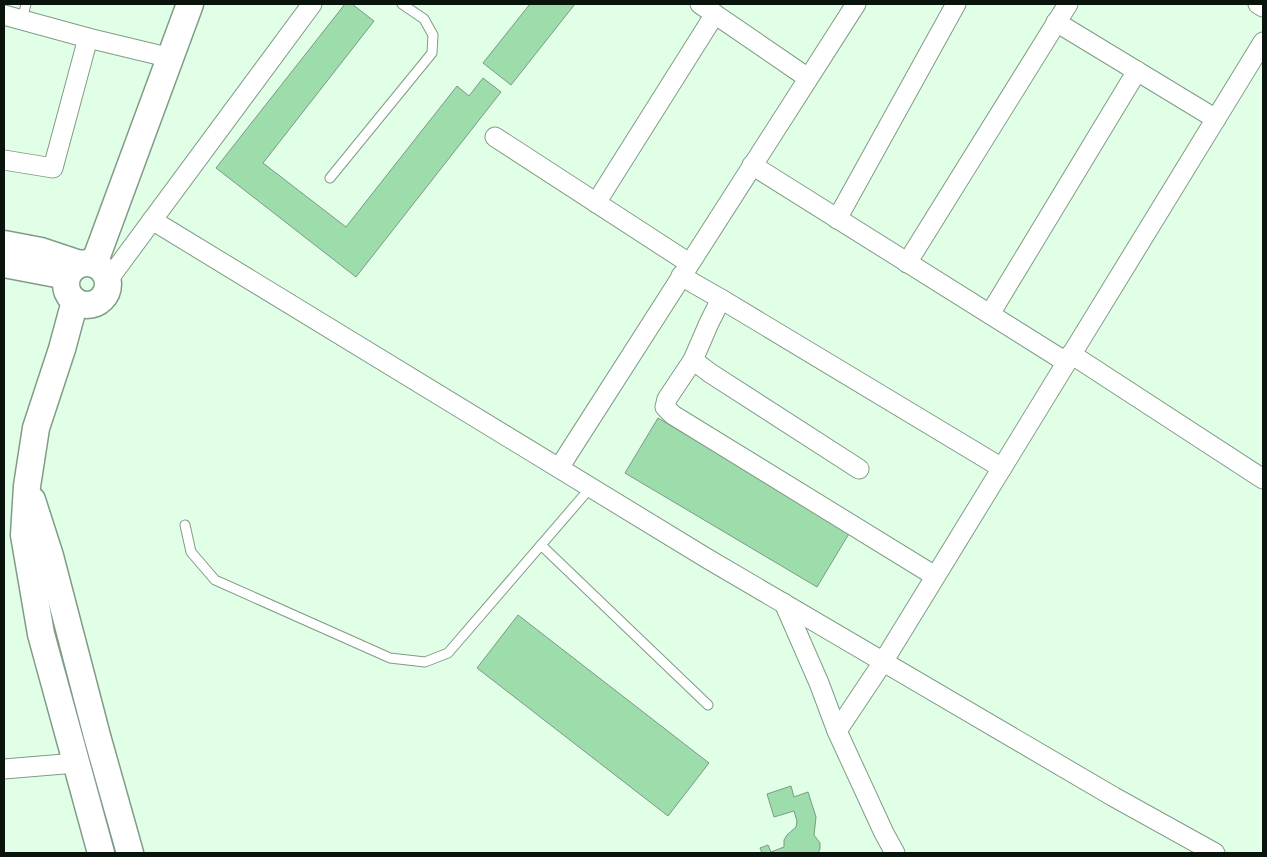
<svg xmlns="http://www.w3.org/2000/svg" width="1267" height="857" font-family="'Playfair Display',serif">
<style>
.building{fill:#9dddac;stroke:#7c9983}
.lines{fill:none;stroke-linecap:round;stroke-linejoin:round}
.lane-casing{stroke:#809c86;stroke-width:11}
.street-casing{stroke:#809c86;stroke-width:21}
.secondary-casing{stroke:#809c86;stroke-width:29}
.lane{stroke:#fff;stroke-width:9}
.street{stroke:#fff;stroke-width:19}
.secondary{stroke:#fff;stroke-width:26}
</style>
<rect width="100%" height="100%" fill="#e0ffe6"/>
<g class="building">
<polygon points="345,4 352,4 374,21 263,163 346,227 457,86 469,96 483,78 501,92 356,277 216,168"/>
<polygon points="530,4 575,4 511,85 483,63"/>
<polygon points="658,418 850,532 817,587 625,473"/>
<polygon points="518,615 709,763 668,816 477,668"/>
<polygon points="791,786 794,797 808,792 816,817 814,835 820,843 820,849 818,853 762,853 760,848 768,845 771,852 784,847 784,840 787,835 796,827 797,821 794,811 774,817 767,794"/>
</g>
<g class="lines">
<g class="lane-casing">
<g id="lane">
<polyline points="22,20 26,4"/>
<polyline points="330,178 432,53 433,35 424,19 402,4"/>
<polyline points="185,525 191,552 215,580 390,658 425,662 448,653 591,487"/>
<polyline points="541,545 708,705"/>
</g>
</g>
<g class="street-casing">
<g id="street">
<polyline points="700,4 808,78"/>
<polyline points="1258,4 1263,7"/>
<polyline points="4,15 88,38 171,58"/>
<polyline points="1056,22 1216,119"/>
<polyline points="495,137 689,263"/>
<polyline points="4,160 53,168 88,38"/>
<polyline points="752,165 1066,362"/>
<polyline points="596,203 715,14"/>
<polyline points="837,219 956,4"/>
<polyline points="152,220 708,559 1114,797 1215,853"/>
<polyline points="907,263 1068,4"/>
<polyline points="681,276 721,299 709,323 693,360 710,373 859,469"/>
<polyline points="108,280 312,4"/>
<polyline points="721,299 1002,468"/>
<polyline points="990,314 1137,71"/>
<polyline points="1071,354 1263,479"/>
<polyline points="693,360 667,399 665,407 673,415 935,576"/>
<polyline points="559,468 856,4"/>
<polyline points="784,603 819,683 837,731 884,833 895,853"/>
<polyline points="837,731 883,662 1263,42"/>
<polyline points="4,769 76,763"/>
</g>
</g>
<g class="secondary-casing">
<g id="secondary">
<polyline points="4,244 41,251 80,264"/>
<circle cx="87" cy="284" r="21"/>
<polyline points="4,264 67,276"/>
<polyline points="94,264 190,4"/>
<polyline points="75,301 62,349 36,428 27,486 24,535 41,634 101,853"/>
<polyline points="32,500 50,556 97,736 130,853"/>
</g>
</g>
<use href="#lane" class="lane"/>
<use href="#street" class="street"/>
<use href="#secondary" class="secondary"/>
</g>
<rect width="1267" height="857" fill="none" stroke="#09140c" stroke-width="10"/>
</svg>
